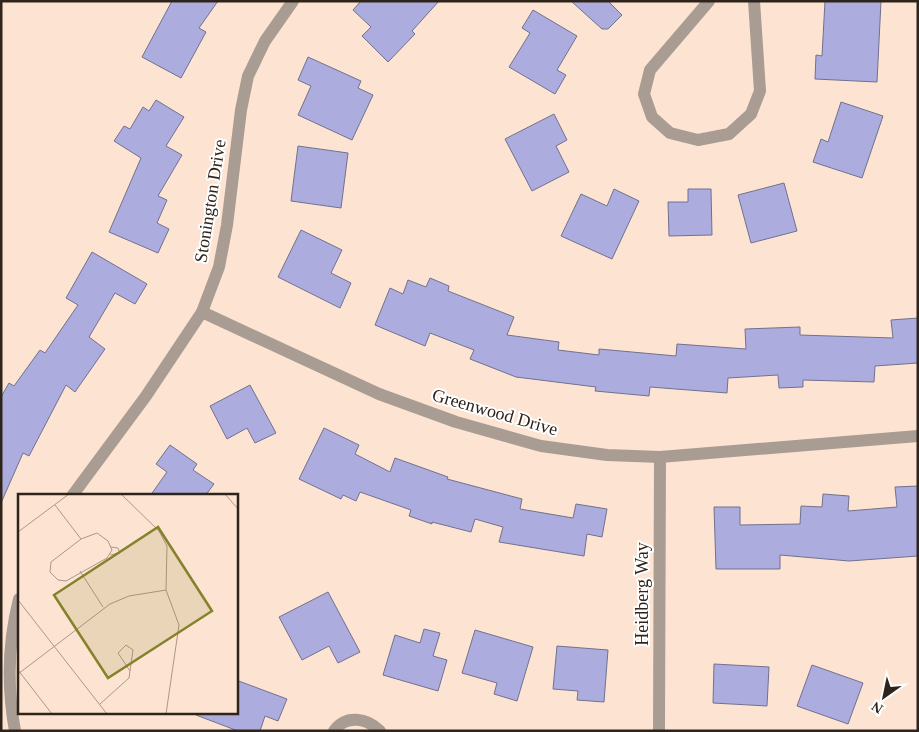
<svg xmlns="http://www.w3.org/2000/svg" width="919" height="732" font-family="'Times New Roman',serif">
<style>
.building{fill:#adacde;stroke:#71718e}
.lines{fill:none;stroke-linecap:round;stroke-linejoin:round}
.minor{stroke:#a99d93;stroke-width:12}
.labels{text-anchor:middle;stroke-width:4;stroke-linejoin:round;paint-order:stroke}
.street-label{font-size:18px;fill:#2f241b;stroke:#fff}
.inset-road{fill:none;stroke:#ab9789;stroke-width:1}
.view{fill:#84822a;fill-opacity:0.15;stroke:#84822a;stroke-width:2.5}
.inset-edge{fill:none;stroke:#2f241b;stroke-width:2.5}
</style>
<rect width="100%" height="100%" fill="#fde4d2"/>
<g class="building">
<polygon points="172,1 218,1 199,28 206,32 181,78 142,57"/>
<polygon points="361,1 439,1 412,31 415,34 388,62 362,36 371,27 353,10"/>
<polygon points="571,1 608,1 622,15 608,29 602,29"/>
<polygon points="825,1 881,1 877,82 815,79 816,55 822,56"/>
<polygon points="533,10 577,36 557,70 566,75 555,94 509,67 530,33 522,28"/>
<polygon points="308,57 361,81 358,88 373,95 352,140 298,115 311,86 298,80"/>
<polygon points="156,100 184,117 166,146 182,155 158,196 167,200 157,223 169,229 158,253 109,232 141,158 114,141 124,126 130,129 143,107 149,111"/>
<polygon points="841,102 883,116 862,178 813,162 821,139 828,142"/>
<polygon points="554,114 567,140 556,146 569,172 532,191 505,139"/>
<polygon points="298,146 348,153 341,208 291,201"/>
<polygon points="784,183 797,231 751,243 738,195"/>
<polygon points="614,189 639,201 612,259 561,236 581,194 607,206"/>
<polygon points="688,189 711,189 712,235 669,236 668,202 688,202"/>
<polygon points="301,230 342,250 331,273 351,283 340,308 278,277"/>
<polygon points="92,252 147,284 135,304 115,293 89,337 105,349 75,392 66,385 29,456 23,453 1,503 1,397 9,383 14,386 40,350 45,353 78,305 66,298"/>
<polygon points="430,278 449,286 448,291 514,317 507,335 559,342 558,350 599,355 599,349 676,356 677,344 746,349 745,329 800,327 800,335 893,338 891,320 918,318 918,363 875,366 874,382 803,380 803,387 779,388 778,375 728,378 727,393 650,387 649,396 595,391 596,387 516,377 470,359 474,350 430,333 425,346 375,325 390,288 403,294 408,280 426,287"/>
<polygon points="250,385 276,433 255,443 247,428 227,439 210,406"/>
<polygon points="324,428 359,445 355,454 390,472 395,458 448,477 447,479 522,499 520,509 573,518 576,504 607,509 602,537 587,534 584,556 499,542 503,527 475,519 471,532 432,522 432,524 409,516 411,510 360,492 356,501 343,495 341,499 299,479"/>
<polygon points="170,445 197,464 193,470 214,484 205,496 150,496 167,472 156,464"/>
<polygon points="918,486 918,556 849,561 780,555 780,569 716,569 714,507 740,507 740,525 800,524 801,506 822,507 823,494 849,496 848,511 897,507 895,487"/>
<polygon points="328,592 360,652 338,663 329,646 302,660 279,617"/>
<polygon points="424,629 440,633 433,656 447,660 438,691 383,675 395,635 420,643"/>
<polygon points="475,630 533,647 517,701 494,694 497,683 462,673"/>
<polygon points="557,646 608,650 604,702 577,700 578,691 553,689"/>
<polygon points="714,664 769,667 767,706 713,703"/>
<polygon points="812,665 863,683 848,724 797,706"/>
<polygon points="236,680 287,699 278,721 265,716 260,731 238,731 196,715 196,713 236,713"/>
</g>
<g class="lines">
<g class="minor">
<polyline points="709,1 650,70 644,94 652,117 670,133 698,140 729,134 751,114 760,91 754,1"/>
<polyline points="202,312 379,394 456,422 541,446 607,455 660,457 918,436"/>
<polyline points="72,496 146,396 202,312 219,267 227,225 241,110 248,76 265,41 293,1"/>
<path d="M15 731C7 687 8 642 19 599"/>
<path d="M334 731C346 714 367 718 380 731"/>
<polyline points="659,731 660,457"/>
</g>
</g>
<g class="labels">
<g class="street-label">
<text transform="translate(210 201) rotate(-81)" y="6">Stonington Drive</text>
<text transform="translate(495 412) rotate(16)" y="6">Greenwood Drive</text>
<text transform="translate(642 594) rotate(-90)" y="6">Heidberg Way</text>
</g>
</g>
<g transform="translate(18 494)">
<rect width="220" height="220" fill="#fde4d2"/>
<path class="inset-road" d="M103 0 141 37 149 52 148 96 161 131 148 220M207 0 220 15M37 11 63 45 79 39 90 47 94 56 89 64 48 87 40 86 32 78 33 68 63 45M0 38 51 0M92 61 102 59 100 54 93 53M62 77 85 113M0 106 89 220M0 176 34 220M0 180 92 110 111 102 148 96M82 210 111 184 115 156 108 151 100 159 112 177"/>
<path class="view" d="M140 33 194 117 90 184 36 101Z"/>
<rect width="220" height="220" class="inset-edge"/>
</g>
<rect width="919" height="732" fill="none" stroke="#2f241b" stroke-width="5"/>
<g transform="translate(884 697) rotate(213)" stroke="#ffffff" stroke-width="4" paint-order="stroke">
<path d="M0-4L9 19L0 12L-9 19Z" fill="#2f241b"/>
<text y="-8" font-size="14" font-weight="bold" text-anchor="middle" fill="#2f241b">N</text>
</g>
</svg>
